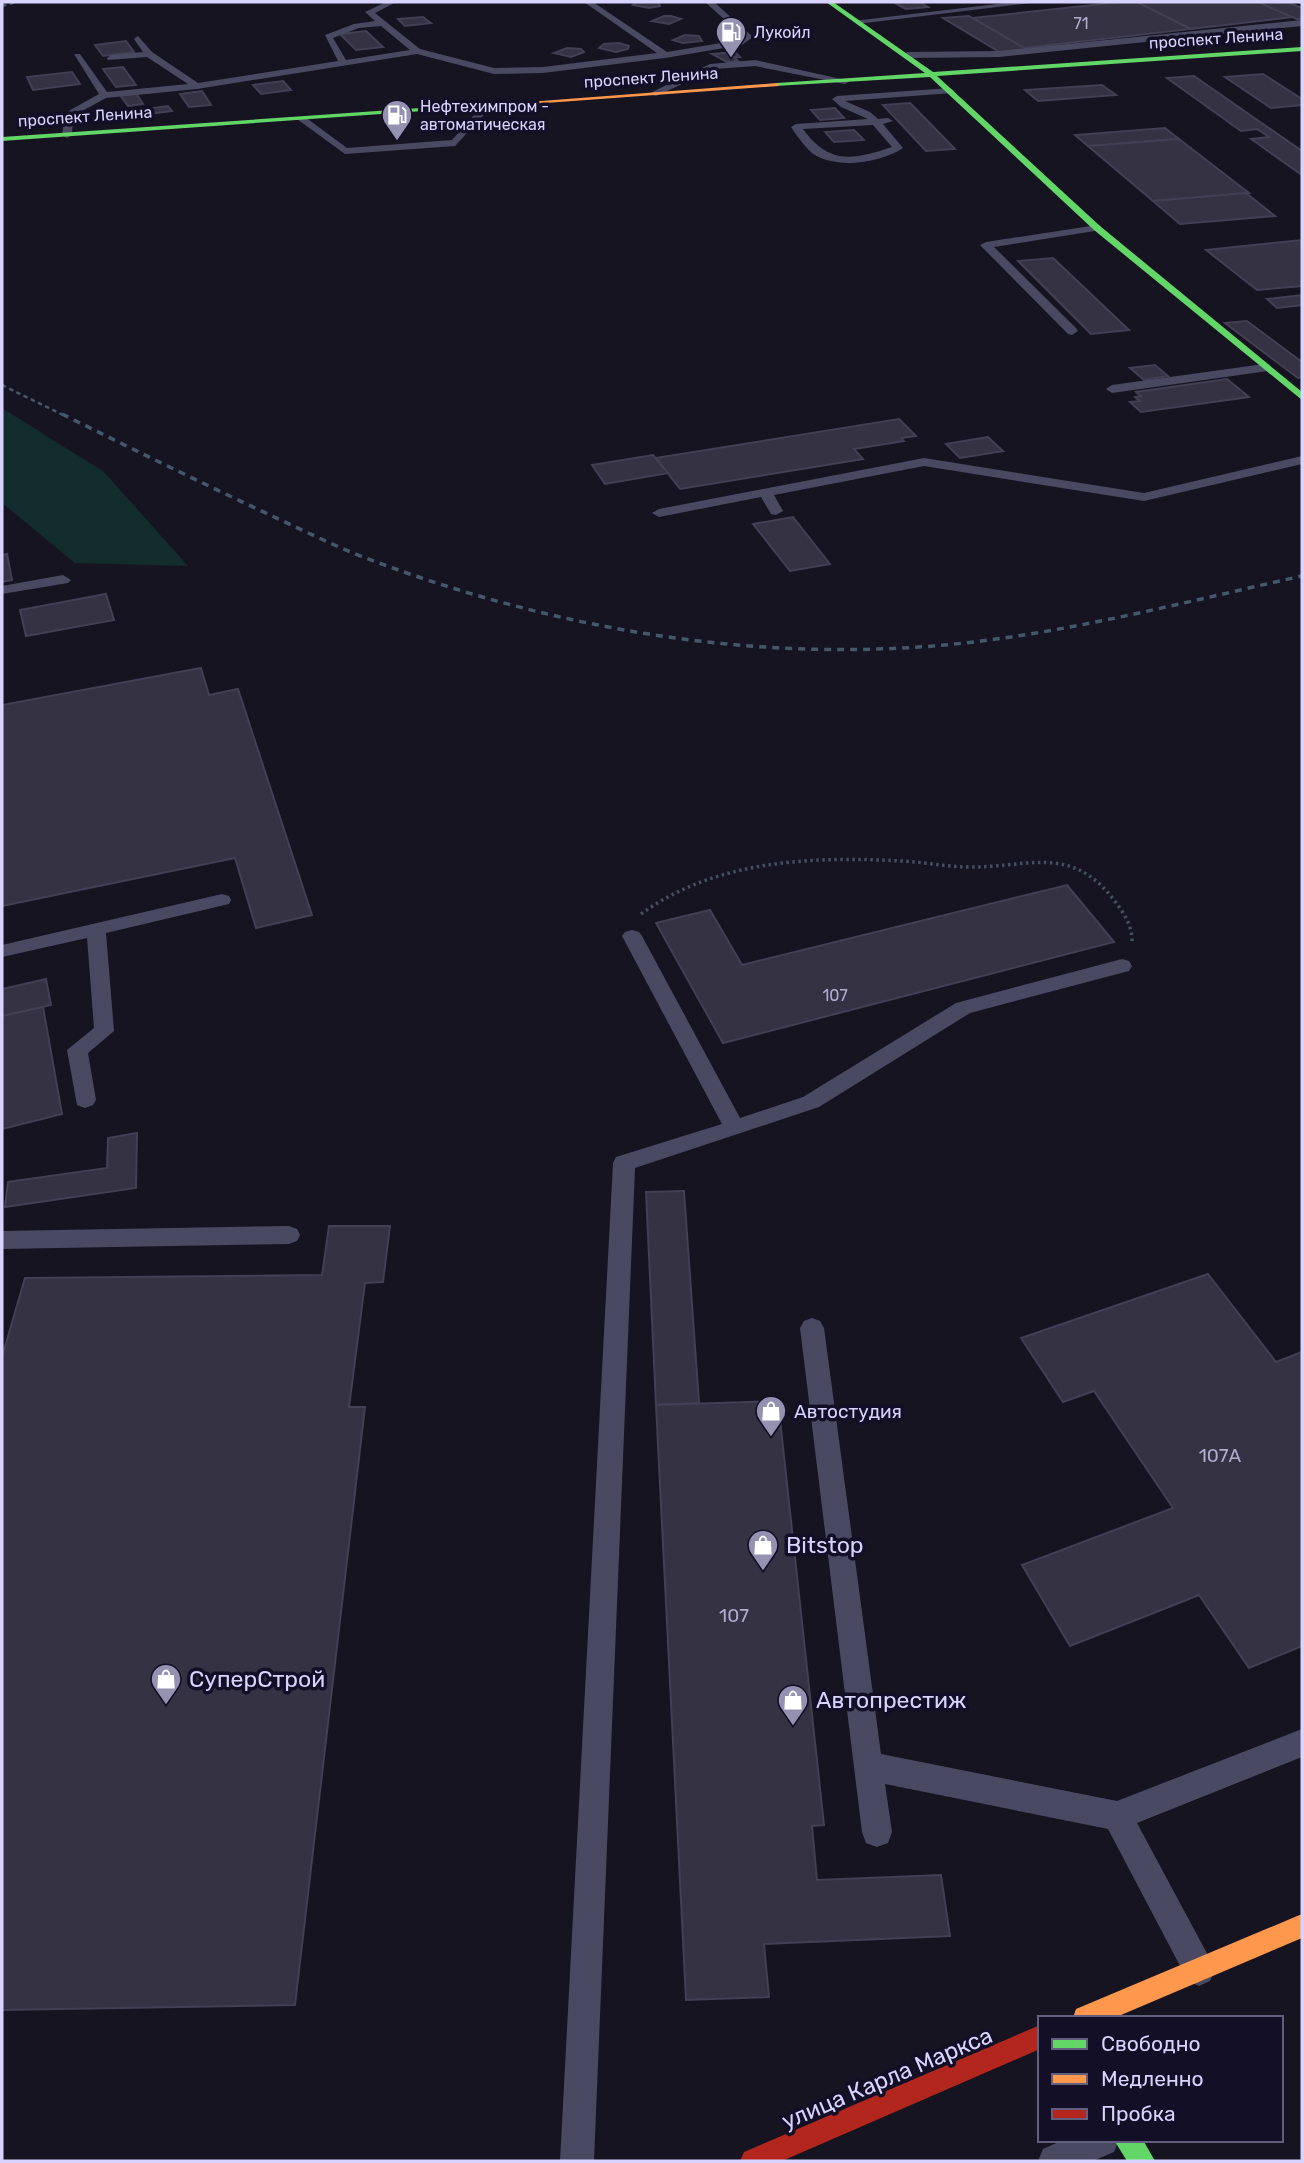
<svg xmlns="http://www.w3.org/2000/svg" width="1304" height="2163" font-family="Rubik,sans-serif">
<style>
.green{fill:#132c2d}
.building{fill:#343243;stroke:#433f54;stroke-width:2}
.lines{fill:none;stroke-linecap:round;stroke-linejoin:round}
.path{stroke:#44505f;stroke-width:3.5;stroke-dasharray:2.5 3.5;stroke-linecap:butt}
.lane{fill:#4a4962;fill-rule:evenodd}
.fast{fill:#63d668;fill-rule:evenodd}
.slow{fill:#ff974d;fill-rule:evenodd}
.jam{fill:#b3261e;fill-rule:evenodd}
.rail-far1{stroke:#43596b;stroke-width:2.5;stroke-dasharray:4.5 3.5;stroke-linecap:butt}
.rail{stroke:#43596b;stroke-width:3.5;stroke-dasharray:7 6;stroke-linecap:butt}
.labels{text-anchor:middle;stroke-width:7;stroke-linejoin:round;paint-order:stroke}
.number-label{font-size:16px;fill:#b0acd0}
.far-poi-label{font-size:16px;fill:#d9d4ff;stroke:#130f26;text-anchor:start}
.far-street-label{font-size:16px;fill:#d9d4ff;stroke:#130f26}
.poi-label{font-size:19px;fill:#d9d4ff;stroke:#130f26;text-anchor:start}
.near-number-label{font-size:19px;fill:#b0acd0}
.near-poi-label{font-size:23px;fill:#d9d4ff;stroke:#130f26;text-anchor:start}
.near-street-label{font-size:23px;fill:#d9d4ff;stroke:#130f26}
</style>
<rect width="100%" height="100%" fill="#161421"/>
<polygon class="green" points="2,408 104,472 188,566 75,563 2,503"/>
<g class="building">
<polygon points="658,2 660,6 649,8 633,5 637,2"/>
<polygon points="893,2 919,2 928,7 906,9"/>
<polygon points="1121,2 1137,2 1191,29 1024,48 973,18"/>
<polygon points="1137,2 1258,2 1293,17 1191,29"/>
<polygon points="1258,2 1287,2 1302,8 1302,19 1297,19"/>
<polygon points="664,16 671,16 681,19 669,24 652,21"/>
<polygon points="969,16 1028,50 1001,53 943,18"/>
<polygon points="423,17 431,23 405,26 398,19"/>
<polygon points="366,31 383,47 356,50 340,34"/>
<polygon points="685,35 699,36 702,41 683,43 673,40"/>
<polygon points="126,41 134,52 103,56 95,45"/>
<polygon points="619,43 629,46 628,49 616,52 599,48 604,44"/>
<polygon points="567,48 581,49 584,52 571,57 554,53"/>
<polygon points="735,52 740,57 734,57 738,61 727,62 712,54"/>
<polygon points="123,67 136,85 116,87 103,69"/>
<polygon points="72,72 80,84 33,90 27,77"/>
<polygon points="1263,74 1302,99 1302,105 1271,108 1225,77"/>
<polygon points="1194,76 1302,151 1302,175 1251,139 1269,137 1257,129 1241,131 1167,78"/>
<polygon points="283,81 291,90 261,94 253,85"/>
<polygon points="1102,85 1116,95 1038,101 1025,90"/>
<polygon points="202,91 211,105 189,107 180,94"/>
<polygon points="136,93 143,104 128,106 120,95"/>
<polygon points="910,103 955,149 926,151 883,105"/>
<polygon points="168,106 172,111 134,116 131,111"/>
<polygon points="835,108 844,118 820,120 811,110"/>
<polygon points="1165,128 1179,139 1088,146 1075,135"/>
<polygon points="854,130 864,140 834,142 825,132"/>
<polygon points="1179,139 1249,193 1153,201 1088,146"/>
<polygon points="1246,193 1275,216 1180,224 1153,201"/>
<polygon points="1302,240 1302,286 1257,290 1206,250"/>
<polygon points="1053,258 1129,330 1091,334 1018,261"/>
<polygon points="1302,295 1302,305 1277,308 1267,299"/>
<polygon points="1247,321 1302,362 1302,377 1298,378 1225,323"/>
<polygon points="1155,365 1168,376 1144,380 1130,368"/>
<polygon points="1227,379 1249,397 1141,412 1130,402 1140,401 1135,397 1141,396 1136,392"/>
<polygon points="899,419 916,436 901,438 904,441 854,449 863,459 680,489 656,458"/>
<polygon points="988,437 1003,451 960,458 946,444"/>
<polygon points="653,455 668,473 605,484 592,465"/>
<polygon points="793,517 830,564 790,571 753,524"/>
<polygon points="7,554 12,580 2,582 2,555"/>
<polygon points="106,594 114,620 26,636 20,610"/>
<polygon points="201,668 209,695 238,689 312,915 256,928 235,858 2,906 2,705"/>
<polygon points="1067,885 1114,942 723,1043 656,923 710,910 742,965"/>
<polygon points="46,979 51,1005 2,1016 2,989"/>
<polygon points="43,1007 62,1114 2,1129 2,1016"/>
<polygon points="137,1133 136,1188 5,1207 8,1182 107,1168 108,1138"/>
<polygon points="684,1191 699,1403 656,1405 646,1192"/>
<polygon points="329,1226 390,1226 383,1282 365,1283 349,1407 365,1407 295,2005 2,2010 2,1357 25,1278 322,1275"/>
<polygon points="1208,1274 1276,1362 1302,1352 1302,1646 1249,1668 1199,1595 1070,1646 1022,1565 1173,1508 1094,1391 1063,1402 1021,1338"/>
<polygon points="778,1401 824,1825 812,1826 817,1880 941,1875 950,1936 764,1944 769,1997 686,2000 656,1405"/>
</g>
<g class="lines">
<path class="path" d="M641 914C715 860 812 856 901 861 922 862 943 866 964 867 1025 869 1070 842 1114 900 1124 913 1133 927 1132 943"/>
<g class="lane">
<path d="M386 2H396L375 13 420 49 494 68 543 67 657 53 584 2H593L667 52 739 40 744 37 705 2H714L753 37 742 45 665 58 543 73 494 74 417 54 197 89 106 98 73 116 72 135 67 138 62 135 65 113 99 94 74 54H80L107 92 188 84 147 57 108 60 107 58 111 55 143 52 134 39 138 36 152 52 198 83 338 61 325 35 354 24 375 21 365 12ZM381 26 410 50 346 60 333 38 359 28Z"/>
<polygon points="1014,2 1039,2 857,24 853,21"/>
<polygon points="1297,2 1302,2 1302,5"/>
<polygon points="1302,20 1302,26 999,57 907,58 903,55 907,52 999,51"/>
<polygon points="755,60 850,81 845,84 755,66 715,69 656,96 648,94 710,64"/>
<path d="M950 88 955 91 953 93 845 101 870 112 878 119 888 118 893 121 883 124 903 148C881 163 835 170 812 153 804 146 797 136 791 127L796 124 868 119 841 107 832 99 837 96ZM873 125 892 147C853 160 829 165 803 129Z"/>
<polygon points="484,104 492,106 455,146 345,154 297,119 305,117 347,148 452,140"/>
<polygon points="1097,225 1101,226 1101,230 994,247 1076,328 1078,331 1072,335 1068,334 980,245 986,242"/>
<polygon points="1264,364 1268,365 1268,371 1112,393 1106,389 1112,385"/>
<polygon points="1302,456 1302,464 1144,501 924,466 774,495 783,511 776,515 771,514 761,497 659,517 652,513 659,509 924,458 1144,493"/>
<polygon points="63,575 71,580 68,583 2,594 2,586"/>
<polygon points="222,894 229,896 231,900 229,904 106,933 114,1031 88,1053 96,1100 93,1105 85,1108 77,1105 67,1050 94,1028 87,938 2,957 2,945"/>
<polygon points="632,930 639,932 642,936 740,1118 803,1097 956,1003 1122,959 1129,961 1132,966 1129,971 970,1013 819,1107 635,1168 594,2161 560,2161 613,1163 616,1157 722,1124 622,936 625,932"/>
<polygon points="289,1226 297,1229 300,1235 297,1241 289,1244 2,1249 2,1231"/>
<polygon points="812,1318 820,1321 824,1328 881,1754 1117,1801 1302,1729 1302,1757 1137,1823 1210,1959 1215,1970 1210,1981 1199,1986 1188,1981 1108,1829 885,1784 892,1832 888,1843 877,1847 866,1843 862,1832 800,1328 804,1321"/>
<polygon points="1063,2140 1119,2140 1114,2152 1093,2161 1038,2161 1043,2149"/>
</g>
<g class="fast">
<polygon points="826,2 833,2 933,72 1302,47 1302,51 937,76 1100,226 1302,392 1302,400 1094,230 930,77 775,86 777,83 925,73"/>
<polygon points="478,104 480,107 2,141 2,137"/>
<polygon points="1114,2140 1143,2140 1155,2161 1127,2161"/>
</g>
<g class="slow">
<polygon points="777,83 779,86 478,108 474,106"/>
<polygon points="1302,1914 1302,1938 1114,2018 1073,2018 1076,2009"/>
</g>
<polygon class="jam" points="1040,2025 1040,2049 782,2161 740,2161 744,2152"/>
<g class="rail-far1">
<polyline points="2,6 16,2"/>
<polyline points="2,385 65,416"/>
</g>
<path class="rail" d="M62 414C132 449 202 483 272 516 307 532 342 550 379 563 555 628 745 661 933 646 1057 636 1180 603 1302 576"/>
</g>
<defs>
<g id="fuel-pin" transform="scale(1.575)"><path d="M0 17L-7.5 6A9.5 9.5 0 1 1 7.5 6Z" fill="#9591b1" stroke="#130f26"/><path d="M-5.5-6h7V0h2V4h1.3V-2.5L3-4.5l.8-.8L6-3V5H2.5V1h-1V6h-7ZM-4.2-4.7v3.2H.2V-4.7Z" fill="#fff"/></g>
<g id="shop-pin" transform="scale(1.575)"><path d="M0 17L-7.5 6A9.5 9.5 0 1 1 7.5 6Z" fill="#9591b1" stroke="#130f26"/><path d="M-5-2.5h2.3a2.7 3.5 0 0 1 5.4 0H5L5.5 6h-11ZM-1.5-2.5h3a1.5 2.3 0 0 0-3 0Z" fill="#fff"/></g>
</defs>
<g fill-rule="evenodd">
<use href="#fuel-pin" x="731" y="32"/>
<use href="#fuel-pin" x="397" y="115"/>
<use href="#shop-pin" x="771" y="1411"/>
<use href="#shop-pin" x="763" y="1545"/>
<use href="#shop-pin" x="166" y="1679"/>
<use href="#shop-pin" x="793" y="1700"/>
</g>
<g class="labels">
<g class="number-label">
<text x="1081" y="29">71</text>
<text x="835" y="1001">107</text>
</g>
<g class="far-poi-label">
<text x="754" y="38">Лукойл</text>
<text x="420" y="112">Нефтехимпром -<tspan x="420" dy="18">автоматическая</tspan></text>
</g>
<g class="far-street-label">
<text transform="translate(1216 38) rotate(-4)" y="6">проспект Ленина</text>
<text transform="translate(651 77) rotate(-4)" y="6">проспект Ленина</text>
<text transform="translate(85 116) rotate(-4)" y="6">проспект Ленина</text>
</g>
<g class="poi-label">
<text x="794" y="1418">Автостудия</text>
</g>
<g class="near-number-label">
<text x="1220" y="1462">107А</text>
<text x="734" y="1622">107</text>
</g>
<g class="near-poi-label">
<text x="786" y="1553">Bitstop</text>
<text x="189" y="1687">СуперСтрой</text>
<text x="816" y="1708">Автопрестиж</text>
</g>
<g class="near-street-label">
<text transform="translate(887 2078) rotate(-23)" y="8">улица Карла Маркса</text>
</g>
</g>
<rect width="1304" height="2163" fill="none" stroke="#d9d4ff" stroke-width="7"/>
<rect x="1038" y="2016" width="245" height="126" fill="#130f26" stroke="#625e7d" stroke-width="2"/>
<rect x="1052" y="2039" width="35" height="10" fill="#63d668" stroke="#625e7d" stroke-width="2"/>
<text x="1101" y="2051" font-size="21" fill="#d9d4ff">Свободно</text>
<rect x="1052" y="2074" width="35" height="10" fill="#ff974d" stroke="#625e7d" stroke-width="2"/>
<text x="1101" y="2086" font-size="21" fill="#d9d4ff">Медленно</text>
<rect x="1052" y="2109" width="35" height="10" fill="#b3261e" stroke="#625e7d" stroke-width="2"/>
<text x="1101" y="2121" font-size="21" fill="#d9d4ff">Пробка</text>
</svg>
